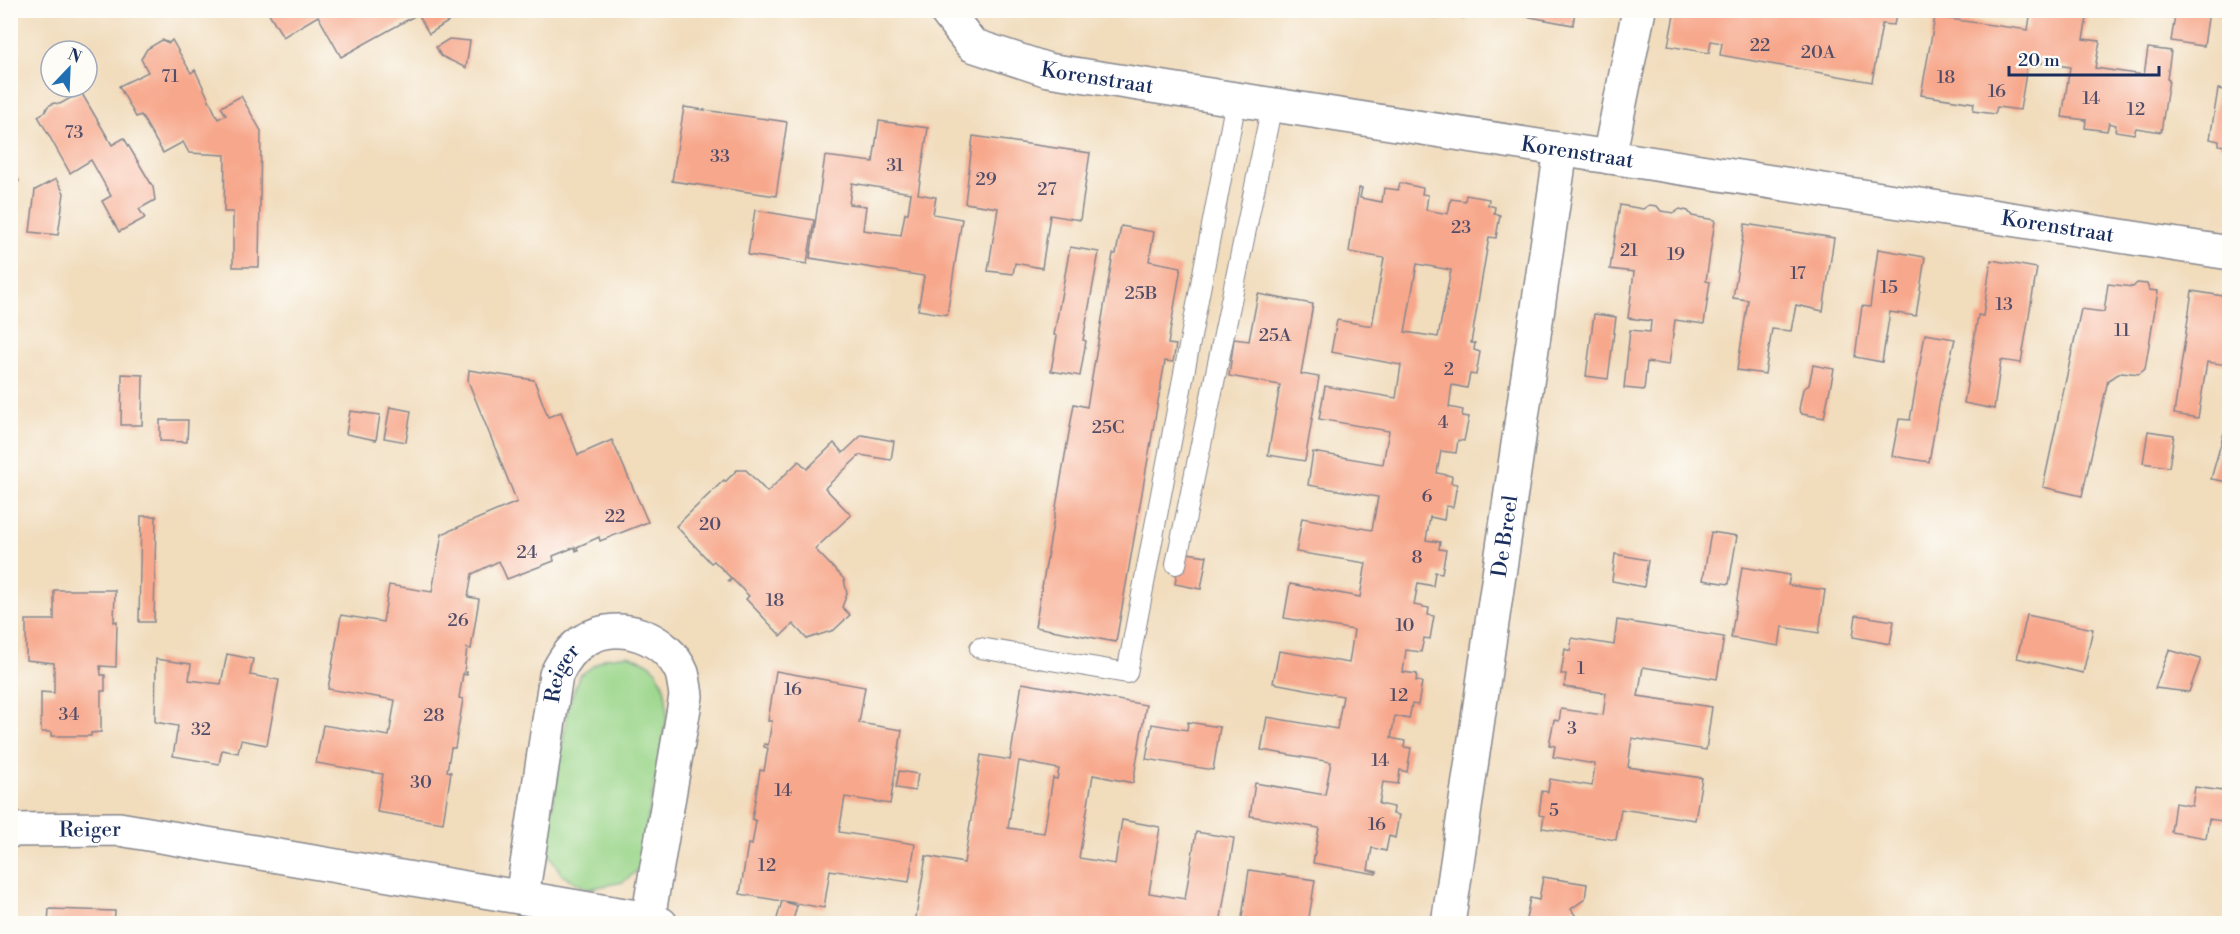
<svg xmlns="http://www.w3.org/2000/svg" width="2240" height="934" font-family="'Libre Bodoni',serif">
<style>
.green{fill:#9ad589;stroke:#5a8274;stroke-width:1.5}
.building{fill:#f7a78b;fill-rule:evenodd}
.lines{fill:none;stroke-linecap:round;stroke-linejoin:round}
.service-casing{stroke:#86868d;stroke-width:22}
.minor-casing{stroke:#86868d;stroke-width:36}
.service{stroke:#fff;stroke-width:20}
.minor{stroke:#fff;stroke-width:33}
.labels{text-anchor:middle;stroke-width:6;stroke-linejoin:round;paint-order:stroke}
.number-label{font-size:18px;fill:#524d69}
.street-label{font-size:21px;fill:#1b2f5e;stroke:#fdfcf7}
</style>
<rect width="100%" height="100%" fill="#fdfcf7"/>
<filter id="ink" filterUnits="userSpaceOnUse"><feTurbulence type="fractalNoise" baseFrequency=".0167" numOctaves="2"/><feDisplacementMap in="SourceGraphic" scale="12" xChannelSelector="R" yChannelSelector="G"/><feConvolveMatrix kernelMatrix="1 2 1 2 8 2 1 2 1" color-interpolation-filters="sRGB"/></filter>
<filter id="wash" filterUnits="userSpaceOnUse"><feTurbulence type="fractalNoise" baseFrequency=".008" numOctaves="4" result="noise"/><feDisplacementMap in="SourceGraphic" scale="24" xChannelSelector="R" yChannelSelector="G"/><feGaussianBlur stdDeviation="1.35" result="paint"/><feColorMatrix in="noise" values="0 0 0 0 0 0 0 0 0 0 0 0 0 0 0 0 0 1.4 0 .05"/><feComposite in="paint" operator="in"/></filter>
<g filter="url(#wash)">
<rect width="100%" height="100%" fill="#f1dcbc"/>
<path class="green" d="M628 655C635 658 645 660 651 665 667 680 668 705 666 725L638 870 623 882 587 889 562 875 546 849 568 708 579 676 605 658Z"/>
<g id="blocks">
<g class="building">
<polygon points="267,10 445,10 451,20 429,34 418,14 341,57 318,16 283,37"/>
<polygon points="1414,10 1465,10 1464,18 1436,12 1435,18 1413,14"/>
<polygon points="1514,10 1575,10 1573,25 1514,14"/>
<polygon points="1675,10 1897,10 1894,25 1882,24 1872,82 1720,55 1722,43 1711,41 1709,53 1668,46"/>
<polygon points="2031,10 2045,10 2087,18 2083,39 2100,41 2095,68 2144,75 2148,48 2171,51 2167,79 2169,80 2161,132 2136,128 2134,134 2115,131 2116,125 2109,123 2107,131 2085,128 2086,120 2062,117 2070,67 2028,61 2020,110 1997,107 1995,114 1973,111 1974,103 1921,95 1935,17 2028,30"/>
<polygon points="2176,10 2229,10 2229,17 2209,11 2204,46 2202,46 2171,41"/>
<polygon points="449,39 470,41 466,68 441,56 436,47"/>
<polygon points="162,40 169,43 172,40 191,73 195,70 218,119 226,115 221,107 241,96 261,131 259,267 233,267 233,212 224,212 225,155 189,153 183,142 163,153 141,115 136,117 119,86 148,72 141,59 147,49"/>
<polygon points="2218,89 2229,91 2229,147 2219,145 2219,141 2210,139"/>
<polygon points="81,92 112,145 124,138 153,187 155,200 139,209 145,218 119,232 102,201 111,196 91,160 70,173 38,116 45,112 48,106 54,103 60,104"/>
<polygon points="684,107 787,122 776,196 672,181"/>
<path d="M879 121 928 128 918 194 936 197 933 214 962 219 947 315 918 310 924 276 810 258 825 156 873 162ZM852 183 911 193 908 213H905L901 235 863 230 866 206 849 204Z"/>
<polygon points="973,136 1090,153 1080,220 1050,215 1042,268 1015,263 1013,274 988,271 998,208 965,203"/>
<polygon points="10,165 19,181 10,186"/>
<polygon points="56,179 64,193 58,235 30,232 35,190"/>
<path d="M1400 183 1423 188 1422 194 1428 195 1426 210 1448 214 1451 199 1465 201 1466 195 1489 199 1488 205 1495 207 1494 213 1500 215 1496 238 1489 237 1471 343H1475L1474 350 1480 352 1476 375 1470 374 1467 388 1452 385 1449 407 1463 410 1462 416 1469 417 1464 441 1458 440 1456 453 1441 451 1437 473 1452 476 1451 483 1457 484 1453 507 1446 506 1444 520 1430 517 1426 540 1440 542 1439 549 1446 550 1442 573 1435 572 1433 586 1418 583 1414 605 1429 608 1428 615 1434 616 1430 639 1424 638 1421 652 1406 650 1403 672 1417 674 1416 681 1422 682 1418 705 1412 704 1409 719 1395 716 1391 738 1405 741 1404 747 1411 748 1407 772 1400 770 1398 784 1383 782 1379 804 1394 807 1393 814 1399 815 1395 838 1389 836 1386 851 1372 848 1368 870 1377 872 1376 874 1313 863 1319 828 1250 816 1255 783 1325 795 1331 762 1261 750 1267 717 1337 729 1343 696 1273 683 1279 651 1349 663 1354 630 1284 618 1290 584 1360 597 1366 563 1296 552 1302 518 1372 530 1378 497 1308 485 1313 452 1383 464 1389 431 1319 419 1325 386 1396 398 1401 365 1331 352 1337 320 1372 326 1384 258 1349 252 1359 188H1362L1360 198 1382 202 1384 188 1398 190ZM1417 264 1451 270 1438 337 1405 332Z"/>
<polygon points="1620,205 1643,209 1649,205 1657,206 1661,211 1674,213 1680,209 1688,211 1692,216 1715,220 1706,281 1710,282 1704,324 1675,320 1669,365 1647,362 1644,390 1624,388 1630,330 1650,332 1651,321 1628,318 1634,272 1610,269"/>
<polygon points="755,210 814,220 807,264 748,255"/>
<polygon points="1745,224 1834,238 1823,311 1796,305 1791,331 1772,329 1765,374 1737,370 1748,300 1733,298"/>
<polygon points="1121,226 1154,232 1149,261 1181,267 1168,344 1176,345 1173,362 1165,361 1116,642 1035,627 1074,404 1087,407 1113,254 1116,254"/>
<polygon points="1070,247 1099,252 1083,340 1086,341 1080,376 1051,371 1057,336 1054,335"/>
<polygon points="1878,249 1925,257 1916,316 1890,312 1882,362 1855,357 1862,306 1870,307"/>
<polygon points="1991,260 2037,268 2021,363 2001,360 1994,409 1964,403 1978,315 1983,316"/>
<polygon points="2137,283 2147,284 2149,290 2158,291 2145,369 2139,374 2122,372 2108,380 2082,496 2043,487 2081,309 2104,312 2108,284 2133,287"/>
<polygon points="2192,291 2229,297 2228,365 2207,362 2198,418 2174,414"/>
<polygon points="1258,294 1313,304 1301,374 1319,377 1305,461 1268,455 1280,385 1229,376 1234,339 1249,341"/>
<polygon points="1594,314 1616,317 1608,379 1586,376"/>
<polygon points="1925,334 1955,339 1940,399 1929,462 1892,456 1899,419 1910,420"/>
<polygon points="1813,365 1834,369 1824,418 1802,414 1799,409 1803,389 1809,385"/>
<polygon points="469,370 534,380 548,417 561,412 578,455 612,440 648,522 600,541 599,537 577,547 578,550 576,551 575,547 553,556 554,561 507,579 499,561 472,574 468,597 479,599 471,649 467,648 464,672 467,672 467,675 463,674 459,698 463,699 455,748 451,748 447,771 451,772 443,823 377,812 383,774 316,763 323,725 389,736 395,700 328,689 341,615 383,622 389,585 432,592 442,534 517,502 468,381"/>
<polygon points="122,374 143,375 142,425 121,425"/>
<polygon points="390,407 411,411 406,442 384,438"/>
<polygon points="350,411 380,415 376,440 346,434"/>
<polygon points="160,420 188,420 187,442 160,441"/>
<polygon points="2227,422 2229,422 2229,482 2211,479"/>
<polygon points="2148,431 2174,435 2169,467 2143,463"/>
<polygon points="862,435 894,441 891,460 860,455 825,488 851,515 815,549 844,579 847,594 842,607 850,615 834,630 807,639 793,624 781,636 746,599 749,596 732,579 729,582 728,580 731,578 714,561 711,563 676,526 724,480 725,482 737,470 746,470 767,492 799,461 807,469 834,443 843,453"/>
<polygon points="141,516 156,516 154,622 139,622"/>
<polygon points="1711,532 1737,536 1729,584 1703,580"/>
<polygon points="1180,552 1207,556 1201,589 1175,584"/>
<polygon points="1615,554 1648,560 1644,587 1612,581"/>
<polygon points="1742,567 1790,575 1788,585 1825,590 1819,633 1782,627 1779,646 1731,638"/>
<polygon points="54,590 115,590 114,622 117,621 116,667 100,666 101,675 105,675 105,691 101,691 101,732 91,733 91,736 51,736 51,732 41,732 41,692 54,693 54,663 26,660 26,620 54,620"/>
<polygon points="1856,615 1894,621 1890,644 1853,637"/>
<polygon points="2027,615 2093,629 2083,673 2017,658"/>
<polygon points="1617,620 1724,637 1717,679 1643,667 1638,696 1712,707 1706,750 1632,738 1628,767 1702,778 1695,820 1621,809 1616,840 1542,828 1544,816 1539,815 1542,791 1548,792 1550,779 1592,786 1595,764 1553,757 1555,746 1549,745 1554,720 1559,721 1561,709 1603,715 1606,693 1564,687 1566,674 1561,674 1565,649 1570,651 1572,638 1614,645"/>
<polygon points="2169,650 2201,659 2189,692 2155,688"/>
<polygon points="227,654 253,659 250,675 279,680 267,745 241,740 238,753 222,750 219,764 173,756 178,726 155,722 156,659 191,664 189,680 221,684"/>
<polygon points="776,671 865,687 859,723 902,730 890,804 845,797 839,832 915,844 909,882 830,870 824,908 783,901 797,906 792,924 776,922 782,901 740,894 748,844 752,845 756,821 752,819 760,770 764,771 768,748 764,747 764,744 768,745 772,721 768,721"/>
<path d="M1022 683 1146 705 1133 783 1093 775 1079 858 1115 864 1122 820 1160 827 1149 893 1185 899 1196 832 1234 838 1220 924 915 923 926 856 964 863 981 755 1010 760ZM1019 761 1059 769 1057 779 1053 778 1044 833 1008 828Z"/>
<polygon points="1188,722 1220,727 1213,770 1146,759 1152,724 1187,730"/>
<polygon points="899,771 918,774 915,791 896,788"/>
<polygon points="2195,787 2229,792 2229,822 2209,819 2206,838 2171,832 2175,803 2192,806"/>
<polygon points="1249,870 1315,880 1308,924 1241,924"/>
<polygon points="1543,877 1587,884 1585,899 1571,909 1581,924 1525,924 1530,898 1539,900"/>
<polygon points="49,909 115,911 114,924 48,924"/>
</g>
</g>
</g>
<g filter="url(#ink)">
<use href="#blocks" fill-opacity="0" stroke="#86868d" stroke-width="1.5"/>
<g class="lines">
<g class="service-casing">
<g id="service">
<polyline points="1176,564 1272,105"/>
<polyline points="980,648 1127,673 1236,100"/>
</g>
</g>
<g class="minor-casing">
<g id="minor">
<path id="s1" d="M945 10 972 45 1048 70 2230 253"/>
<polyline points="1609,157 1639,10"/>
<path id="s2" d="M10 830 119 829 648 919 661 924"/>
<path id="s3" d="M522 897 556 675C563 661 571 648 585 640 619 619 667 637 682 673 684 680 685 689 686 696L648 919"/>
<path id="s4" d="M1448 924 1561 150"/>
</g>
</g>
<use href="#service" class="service"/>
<use href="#minor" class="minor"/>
</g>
</g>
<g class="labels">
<g class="number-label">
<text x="1760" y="51">22</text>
<text x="1818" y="58">20A</text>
<text x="170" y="82">71</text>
<text x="1946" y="83">18</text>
<text x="1997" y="97">16</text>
<text x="2091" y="104">14</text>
<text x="2136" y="115">12</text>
<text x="74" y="138">73</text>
<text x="720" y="162">33</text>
<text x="895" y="171">31</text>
<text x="986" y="185">29</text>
<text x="1047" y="195">27</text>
<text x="1461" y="233">23</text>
<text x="1629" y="256">21</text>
<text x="1676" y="260">19</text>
<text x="1798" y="279">17</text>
<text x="1889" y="293">15</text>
<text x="1141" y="299">25B</text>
<text x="2004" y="310">13</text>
<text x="2122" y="336">11</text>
<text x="1275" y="341">25A</text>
<text x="1449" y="375">2</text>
<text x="1443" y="428">4</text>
<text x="1108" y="433">25C</text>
<text x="1427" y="502">6</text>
<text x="615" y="522">22</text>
<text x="710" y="530">20</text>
<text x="527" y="558">24</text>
<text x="1417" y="563">8</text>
<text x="775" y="606">18</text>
<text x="458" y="626">26</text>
<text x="1405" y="631">10</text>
<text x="1581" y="674">1</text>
<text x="793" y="695">16</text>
<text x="1399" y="701">12</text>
<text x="69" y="720">34</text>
<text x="434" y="721">28</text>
<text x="1572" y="734">3</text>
<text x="201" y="735">32</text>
<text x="1380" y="766">14</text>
<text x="421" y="788">30</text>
<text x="783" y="796">14</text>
<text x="1554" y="816">5</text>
<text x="1377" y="830">16</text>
<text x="767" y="871">12</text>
</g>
<g class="street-label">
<text dy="7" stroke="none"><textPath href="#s1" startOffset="174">Korenstraat</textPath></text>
<text dy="7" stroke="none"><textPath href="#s1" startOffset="660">Korenstraat</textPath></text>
<text dy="7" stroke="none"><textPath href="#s1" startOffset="1146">Korenstraat</textPath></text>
<text dy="7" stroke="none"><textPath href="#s4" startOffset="392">De Breel</textPath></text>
<text dy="7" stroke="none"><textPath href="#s3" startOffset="228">Reiger</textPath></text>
<text dy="7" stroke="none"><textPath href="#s2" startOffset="80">Reiger</textPath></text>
</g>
</g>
<rect width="2240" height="934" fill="none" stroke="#fdfcf7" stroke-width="36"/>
<g transform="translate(69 69) rotate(23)"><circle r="28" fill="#fdfcf7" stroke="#a3aaba" stroke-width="1.5"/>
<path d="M0-4.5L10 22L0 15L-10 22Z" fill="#1f6fb2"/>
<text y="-9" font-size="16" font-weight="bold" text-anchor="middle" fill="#1b2f5e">N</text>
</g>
<path d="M2009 66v9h150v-9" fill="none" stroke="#1b2f5e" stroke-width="3"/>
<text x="2018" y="66" font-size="18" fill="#1b2f5e" stroke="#fdfcf7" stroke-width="4.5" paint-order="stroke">20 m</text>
</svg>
